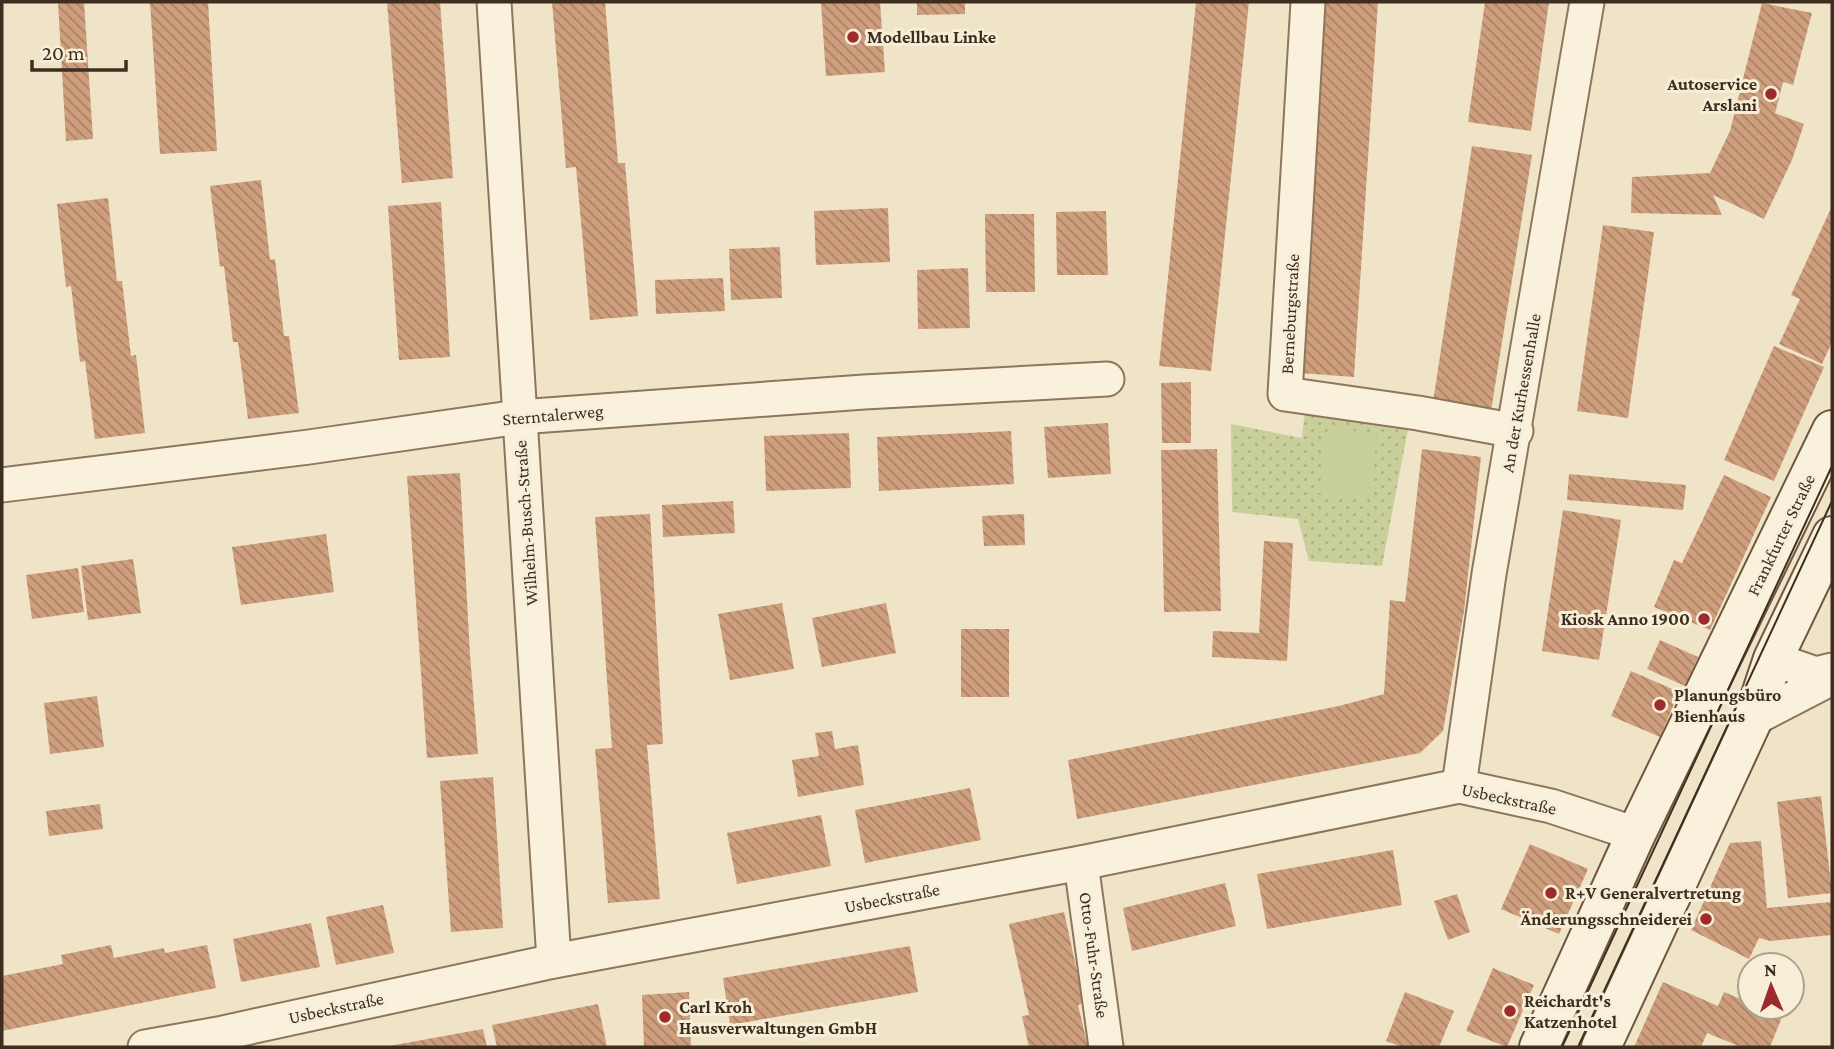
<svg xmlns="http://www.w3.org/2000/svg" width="1834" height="1049" font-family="'Crimson Pro',serif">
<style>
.grass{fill:url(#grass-dots)}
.park{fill:#c9cf9b}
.building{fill:url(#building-back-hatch)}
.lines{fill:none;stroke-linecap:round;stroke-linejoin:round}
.minor-casing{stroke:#8d765c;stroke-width:37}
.secondary-casing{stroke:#6f573f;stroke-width:42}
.minor{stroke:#faf1dc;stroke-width:33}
.secondary{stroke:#faf1dc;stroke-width:38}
.tram{stroke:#3d2e20;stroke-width:2}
.poi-dot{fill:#9e2a2b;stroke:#f7eed8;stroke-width:2.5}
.labels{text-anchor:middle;stroke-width:6;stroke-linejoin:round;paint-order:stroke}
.poi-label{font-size:18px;font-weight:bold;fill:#3d2e20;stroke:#f7eed8;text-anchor:start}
.street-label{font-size:18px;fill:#3d2e20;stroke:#f7eed8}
</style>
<defs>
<pattern id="grass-dots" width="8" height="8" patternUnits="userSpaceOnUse" patternTransform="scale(1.75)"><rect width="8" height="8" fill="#c9cf9b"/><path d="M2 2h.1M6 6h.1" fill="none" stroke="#aeb285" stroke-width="1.8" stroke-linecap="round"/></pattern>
<pattern id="building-back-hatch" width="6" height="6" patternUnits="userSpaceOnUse" patternTransform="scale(1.75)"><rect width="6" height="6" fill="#cf9f7d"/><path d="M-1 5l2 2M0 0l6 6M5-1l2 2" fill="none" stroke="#a98266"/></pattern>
</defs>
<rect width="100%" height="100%" fill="#f0e4c8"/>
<polygon class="grass" points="1305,409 1409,424 1382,566 1309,561 1298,519 1232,512 1231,424 1302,438"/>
<polygon class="park" points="1328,427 1377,434 1368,500 1319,493"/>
<g class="building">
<polygon points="58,2 84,2 93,139 66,141"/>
<polygon points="150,2 208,2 217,151 160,154"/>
<polygon points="387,2 440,2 453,178 402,183"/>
<polygon points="552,2 605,2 618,163 625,163 638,316 590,320 576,167 566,168"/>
<polygon points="838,2 880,2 885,72 826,76 821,3"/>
<polygon points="917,2 965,2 965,14 917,15"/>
<polygon points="1196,2 1249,2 1211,371 1159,366"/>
<polygon points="1324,2 1378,2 1354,377 1300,373"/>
<polygon points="1485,2 1549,2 1531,131 1468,122"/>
<polygon points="1762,3 1812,13 1793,85 1783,82 1775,113 1804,124 1792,160 1764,219 1713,195 1722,215 1631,213 1632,177 1710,173 1730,131"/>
<polygon points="1472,146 1532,155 1491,411 1433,402"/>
<polygon points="261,180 270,260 275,259 284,336 289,336 299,413 248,419 238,342 233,342 224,266 220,267 210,186"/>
<polygon points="108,198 117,281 122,281 131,356 136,355 145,433 95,439 85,361 80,362 71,286 66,287 57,204"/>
<polygon points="441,202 450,357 399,360 388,206"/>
<polygon points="1832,206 1832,342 1822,364 1779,344 1800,299 1791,295"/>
<polygon points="888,208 890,262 816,265 814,211"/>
<polygon points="1106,211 1108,275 1057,275 1056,212"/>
<polygon points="985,214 1034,214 1035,292 986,292"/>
<polygon points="1603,225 1654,232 1628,418 1577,411"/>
<polygon points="780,247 782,298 731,300 729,249"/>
<polygon points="968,268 970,328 918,329 917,270"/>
<polygon points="723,278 725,311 656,314 655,280"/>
<polygon points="1774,346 1824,367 1774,481 1724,460"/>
<polygon points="1191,382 1191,443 1162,443 1161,383"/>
<polygon points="1108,423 1111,474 1048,478 1044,427"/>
<polygon points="1011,431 1014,484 879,491 877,437"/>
<polygon points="849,433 851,488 766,491 764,436"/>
<polygon points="1217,449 1221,611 1164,612 1161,450"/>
<polygon points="1422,449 1481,457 1464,611 1443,731 1420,753 1077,819 1068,760 1339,706 1384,694 1390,600 1405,602"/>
<polygon points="460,473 470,655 478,754 427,758 407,476"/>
<polygon points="1569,474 1686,485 1683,510 1567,500"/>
<polygon points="1724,475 1771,497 1710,630 1654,607 1674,560 1682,563"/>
<polygon points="733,501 735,533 663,537 662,505"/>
<polygon points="1563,510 1621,520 1599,660 1542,651"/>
<polygon points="650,514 663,744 647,745 660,899 608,903 595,749 612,748 595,517"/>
<polygon points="1024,514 1025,545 984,546 982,516"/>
<polygon points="326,534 334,592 241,605 232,547"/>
<polygon points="1264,541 1293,543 1287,661 1212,657 1213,631 1259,633"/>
<polygon points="133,559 141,613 88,620 81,566"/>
<polygon points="78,568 84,612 32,619 26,575"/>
<polygon points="782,603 794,669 730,680 718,614"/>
<polygon points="886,603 896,653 822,667 812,618"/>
<rect x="961" y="629" width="48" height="68"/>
<polygon points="1660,640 1698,657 1685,686 1647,669"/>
<polygon points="1631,671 1679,692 1660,737 1611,716"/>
<polygon points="97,696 104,747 50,754 44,703"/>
<polygon points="832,731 835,749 858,745 864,785 798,797 792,760 819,756 815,733"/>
<polygon points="493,777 503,928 451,932 440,781"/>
<polygon points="970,788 981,840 865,863 855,810"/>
<polygon points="1821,796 1832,893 1788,898 1777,802"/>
<polygon points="100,804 103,829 49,836 46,811"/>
<polygon points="821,815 831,866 737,884 727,833"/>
<polygon points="1761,841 1767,908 1831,902 1832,935 1770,941 1759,938 1749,959 1691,930 1730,843"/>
<polygon points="1530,844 1588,869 1559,934 1501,909"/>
<polygon points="1393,850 1402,905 1267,929 1257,874"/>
<polygon points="1225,883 1236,926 1132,951 1123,908"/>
<polygon points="1457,894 1470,932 1448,940 1434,901"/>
<polygon points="383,905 394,953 336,965 326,917"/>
<polygon points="1064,912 1084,1003 1078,1005 1088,1047 1029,1047 1022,1016 1029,1015 1009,924"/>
<polygon points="311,923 320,967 241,982 233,939"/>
<polygon points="111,945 114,958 164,948 165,953 207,945 216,988 2,1031 2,976 63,964 61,955"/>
<polygon points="910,946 918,992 730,1025 723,978"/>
<polygon points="1493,968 1534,985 1507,1047 1466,1031"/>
<polygon points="1663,982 1718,1006 1724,992 1750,1003 1750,1007 1759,1007 1782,1017 1770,1047 1741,1047 1707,1033 1701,1047 1634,1047"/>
<polygon points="689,992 691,1047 644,1047 642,995"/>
<polygon points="1405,992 1454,1011 1439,1047 1403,1047 1386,1041"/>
<polygon points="598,1004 607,1047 497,1047 492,1025"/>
<polygon points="483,1029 487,1047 389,1047 389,1046"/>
</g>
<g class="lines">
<g class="minor-casing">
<g id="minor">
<polyline points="494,2 554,961"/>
<polyline points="1308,2 1285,394 1418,413 1516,431"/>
<polyline points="2,485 309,447 519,417 864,392 1107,379"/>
<polyline points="1773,659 1816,674 1832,670"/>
<polyline points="1753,719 1832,678"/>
<polyline points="1459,786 1489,574 1587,2"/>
<polyline points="1081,863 1106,1047"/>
<polyline points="145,1047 218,1034 554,961 1081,863 1459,786 1551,806 1636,834"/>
</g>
</g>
<g class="secondary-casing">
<g id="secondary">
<polyline points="1539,1047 1636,834 1832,430"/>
<polyline points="1601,1047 1753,719 1773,659 1832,536"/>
</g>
</g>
<use href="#minor" class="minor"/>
<use href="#secondary" class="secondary"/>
<g class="tram">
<polyline points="1562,1047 1832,466"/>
<polyline points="1578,1047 1832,501"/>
</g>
</g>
<g class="poi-dot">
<circle cx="853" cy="37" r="7"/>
<circle cx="1771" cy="94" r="7"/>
<circle cx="1704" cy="619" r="7"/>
<circle cx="1660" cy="705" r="7"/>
<circle cx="1551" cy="893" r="7"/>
<circle cx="1706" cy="919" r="7"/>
<circle cx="1510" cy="1011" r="7"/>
<circle cx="665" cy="1017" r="7"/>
</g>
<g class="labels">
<g class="poi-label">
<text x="867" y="43">Modellbau Linke</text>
<text x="1757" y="90" text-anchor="end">Autoservice<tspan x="1757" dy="21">Arslani</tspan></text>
<text x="1690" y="625" text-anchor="end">Kiosk Anno 1900</text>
<text x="1674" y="701">Planungsbüro<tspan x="1674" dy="21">Bienhaus</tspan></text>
<text x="1565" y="899">R+V Generalvertretung</text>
<text x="1692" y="925" text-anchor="end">Änderungsschneiderei</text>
<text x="1524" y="1007">Reichardt's<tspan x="1524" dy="21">Katzenhotel</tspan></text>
<text x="679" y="1013">Carl Kroh<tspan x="679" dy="21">Hausverwaltungen GmbH</tspan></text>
</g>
<g class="street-label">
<text transform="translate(1290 314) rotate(-87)" y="6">Berneburgstraße</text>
<text transform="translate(1521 393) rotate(-80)" y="6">An der Kurhessenhalle</text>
<text transform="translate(553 415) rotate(-5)" y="6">Sterntalerweg</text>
<text transform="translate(526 523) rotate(-94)" y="6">Wilhelm-Busch-Straße</text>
<text transform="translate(1781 535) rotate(-64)" y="6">Frankfurter Straße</text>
<text transform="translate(1509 799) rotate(12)" y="6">Usbeckstraße</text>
<text transform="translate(892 898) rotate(-11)" y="6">Usbeckstraße</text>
<text transform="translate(1094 955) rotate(82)" y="6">Otto-Fuhr-Straße</text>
<text transform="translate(336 1008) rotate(-12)" y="6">Usbeckstraße</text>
</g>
</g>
<rect width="1834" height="1049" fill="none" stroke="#3d2e20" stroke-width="7"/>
<g transform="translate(1771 986) rotate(358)"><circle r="33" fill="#f7eed8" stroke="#ada18e" stroke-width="2"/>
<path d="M0-5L12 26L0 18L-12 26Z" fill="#9e2a2b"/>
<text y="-10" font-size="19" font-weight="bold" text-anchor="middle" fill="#3d2e20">N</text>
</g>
<path d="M32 60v10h94v-10" fill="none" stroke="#3d2e20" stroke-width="3.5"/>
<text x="42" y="60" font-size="21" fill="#3d2e20" stroke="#f7eed8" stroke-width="5" paint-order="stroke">20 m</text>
</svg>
